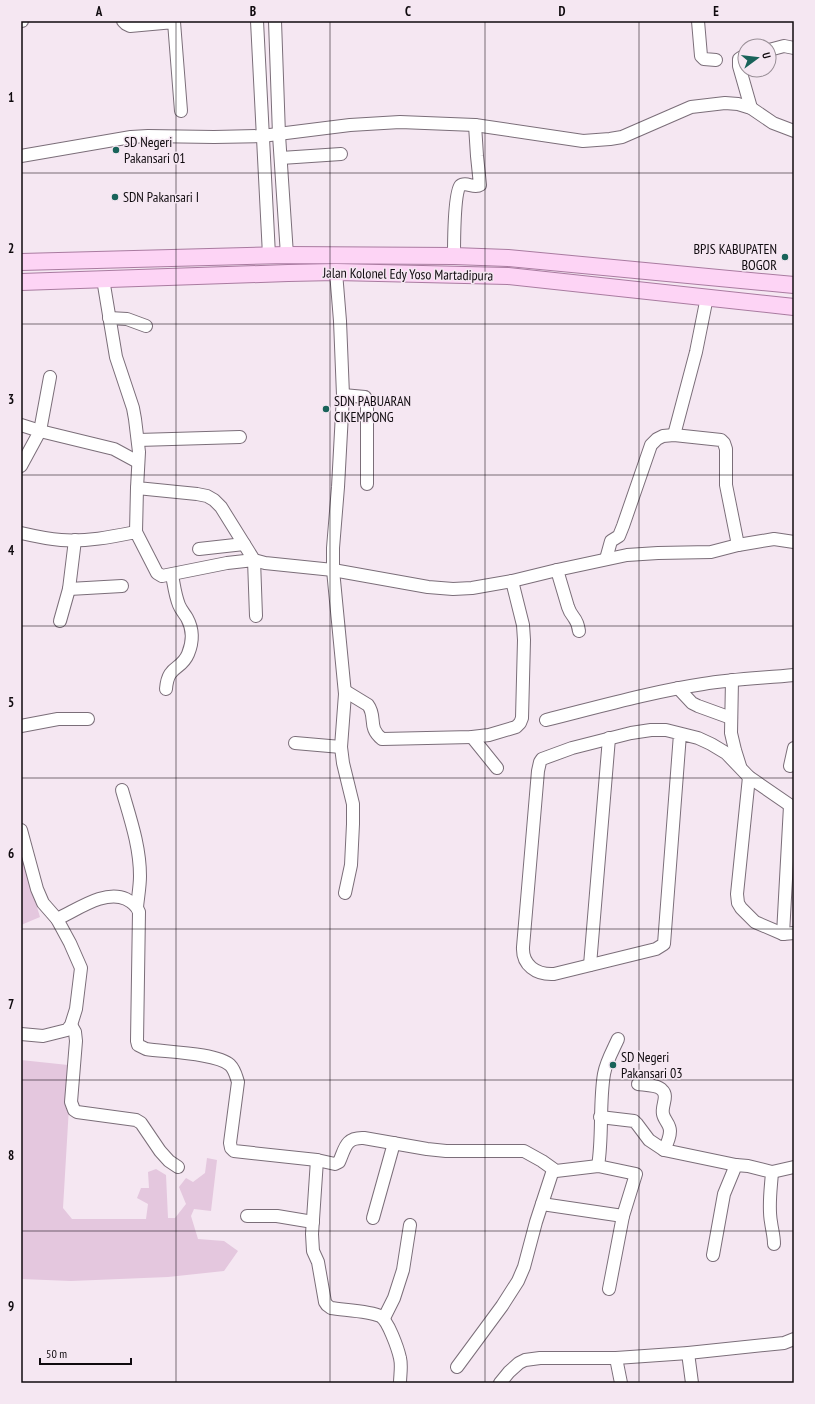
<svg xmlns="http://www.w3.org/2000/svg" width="815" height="1404" font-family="'PT Sans Narrow',sans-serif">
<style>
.green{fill:#e4c7de}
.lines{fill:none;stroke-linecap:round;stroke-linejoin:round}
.minor-casing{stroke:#7b6e79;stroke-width:14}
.major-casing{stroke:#a97ba0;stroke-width:18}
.minor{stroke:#fff;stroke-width:12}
.major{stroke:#fdd4f5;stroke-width:16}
.grid{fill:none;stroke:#0f0a0e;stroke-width:1;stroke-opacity:0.55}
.poi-dot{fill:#19635a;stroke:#f5e7f2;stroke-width:1.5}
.labels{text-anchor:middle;stroke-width:3;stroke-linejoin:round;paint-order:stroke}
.poi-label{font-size:14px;fill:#0f0a0e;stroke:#f5e7f2;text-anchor:start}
.street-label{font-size:14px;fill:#0f0a0e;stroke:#f5e7f2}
.neatline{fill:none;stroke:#0f0a0e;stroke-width:1.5}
.grid-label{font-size:13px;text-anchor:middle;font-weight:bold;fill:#0f0a0e}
</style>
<rect width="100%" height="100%" fill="#f5e7f2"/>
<g class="green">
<polygon points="21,854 40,917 21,925"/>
<polygon points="21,1060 68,1065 71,1073 63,1208 72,1219 146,1219 148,1204 137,1198 141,1188 149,1188 148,1172 156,1169 166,1175 168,1218 175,1218 186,1204 179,1187 186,1178 193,1182 205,1173 207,1158 217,1160 211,1211 194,1209 191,1216 198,1239 224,1241 238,1251 224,1271 168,1277 71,1281 21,1279"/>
</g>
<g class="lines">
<g class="minor-casing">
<g id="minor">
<polyline points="21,21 22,21"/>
<polyline points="123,21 126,24 130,26 174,22 181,111"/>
<polyline points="257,21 269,255"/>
<polyline points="275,21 279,135 287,255"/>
<polyline points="698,21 701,56 704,59 716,60"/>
<polyline points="769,50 784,46 794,48"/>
<polyline points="745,55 739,59 739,66 751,108"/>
<polyline points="21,156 131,137 148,136 214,137 262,136 350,125 400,122 475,125 583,141 610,139 622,137 691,107 725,103 738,104 751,108 773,123 794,131"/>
<polyline points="281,158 341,154"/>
<path d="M454 256C454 246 454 190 460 186 466 181 474 189 480 185L477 156 475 125"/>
<polyline points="336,272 340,321 343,395 338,487 333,548 333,570 345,694 341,747 343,763 353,804 353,824 351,865 345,893"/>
<polyline points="103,279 116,357 133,408 135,419 139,452 137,488 197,494 207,496 214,500 221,507 254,560 265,563 333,570 428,587 453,589 472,588 512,581 557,570 627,555 658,553 711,552 738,545 774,539 794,542"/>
<polyline points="109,318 127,319 146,326"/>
<polyline points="343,395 365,397 367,401 367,484"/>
<polyline points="21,425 40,431 114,449 138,462"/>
<polyline points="674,435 696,352 707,297"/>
<polyline points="138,440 240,437"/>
<polyline points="21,466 40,431 50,377"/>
<polyline points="136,532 137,488"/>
<path d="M21 533C34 536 48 539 61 540 86 542 111 537 136 532L157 573 162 576 227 563 254 560 256 616"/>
<polyline points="199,549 244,544"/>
<polyline points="606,559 611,541 619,536 623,526 651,445 657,439 663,436 674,435 721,440 724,443 726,449 726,485 738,545"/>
<path d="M557 570 568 607C572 619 577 616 579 631"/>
<polyline points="69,589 122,586"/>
<polyline points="60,621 69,589 75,540"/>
<polyline points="732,680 731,733 735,750 740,766"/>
<polyline points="678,688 692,703 698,706 731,718"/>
<path d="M166 689C168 664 181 671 188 654 193 642 193 629 187 618 184 613 181 610 179 605 175 595 174 585 172 575"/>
<path d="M345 691 368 705C377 717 367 727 382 739L472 737 489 735 516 727 520 723 522 718 524 640 523 625 512 581"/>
<path d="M546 720C598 707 650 692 703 684 733 679 764 678 794 675"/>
<polyline points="21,726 58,719 88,719"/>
<path d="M680 734 664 944 656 949 554 974C536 975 522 965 523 947L538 771 540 762 542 759 572 748 631 733 651 730H666L698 738 711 744 726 753 749 777 794 808"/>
<polyline points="472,737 497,768"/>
<polyline points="295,743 341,747"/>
<polyline points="790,766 794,748"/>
<polyline points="749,777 737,894 738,903 741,908 755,922 783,934 794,933"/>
<path d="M122 790C130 818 140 846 140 876 140 886 138 897 137 907"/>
<polyline points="21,830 37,889 43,903 57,919 70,943 81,968 76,1009 71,1025 67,1030 43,1036 21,1034"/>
<path d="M57 919C77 910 105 889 126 899 132 902 137 906 139 912L137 1041 138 1045 146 1049C165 1052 217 1053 230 1065 235 1070 236 1076 238 1082L230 1143 231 1148 234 1151 317 1160 335 1164 339 1162C345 1149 345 1137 364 1138L427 1149 446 1151H524L542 1161 556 1171 598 1166 636 1174 623 1216 609 1289"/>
<polyline points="783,934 790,806"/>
<polyline points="590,965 609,738"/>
<polyline points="71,1025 75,1032 76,1041 71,1102 74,1110 77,1112 136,1120 141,1123 160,1151 169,1161 178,1167"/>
<path d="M638 1084C645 1085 658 1085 662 1090 669 1096 661 1106 663 1114 664 1120 670 1124 670 1131 670 1138 667 1144 664 1150"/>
<polyline points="600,1117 634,1121 637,1124 649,1140 664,1150 736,1165"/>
<path d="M317 1160 312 1234 313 1251 318 1262 325 1302 327 1305 331 1308C343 1310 370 1311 380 1316 388 1320 398 1349 400 1358 402 1366 400 1375 400 1383"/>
<path d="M598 1166C603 1136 599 1104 604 1074 606 1062 613 1050 618 1039"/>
<polyline points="772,1172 794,1167"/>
<polyline points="542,1204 623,1216"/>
<polyline points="247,1216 277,1216 313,1222"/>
<polyline points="373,1218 394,1143"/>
<path d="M713 1255 724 1194 736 1165 748 1166 772 1172C771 1188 768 1206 771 1222 772 1230 774 1236 774 1244"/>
<polyline points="384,1318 394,1298 403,1270 410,1225"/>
<polyline points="688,1353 692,1383"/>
<polyline points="616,1358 621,1383"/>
<polyline points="457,1367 502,1306 518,1281 524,1267 536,1222 553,1170"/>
<polyline points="500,1383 509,1372 519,1363 525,1360 540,1358 616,1358 688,1353 784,1343 794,1339"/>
</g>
</g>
<g class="major-casing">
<g id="major">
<polyline points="21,262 287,255 454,256 508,258 794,285"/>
<polyline points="21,282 288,273 336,272 508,276 794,307"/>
</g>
</g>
<use href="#minor" class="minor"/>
<use href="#major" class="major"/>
</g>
<path class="grid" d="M176 21V1383M330 21V1383M485 21V1383M639 21V1383M21 173H794M21 324H794M21 475H794M21 626H794M21 778H794M21 929H794M21 1080H794M21 1231H794"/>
<g class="poi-dot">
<circle cx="116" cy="150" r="4"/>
<circle cx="115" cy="197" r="4"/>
<circle cx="785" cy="257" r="4"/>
<circle cx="326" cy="409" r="4"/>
<circle cx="613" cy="1065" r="4"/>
</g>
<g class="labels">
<g class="poi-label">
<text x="124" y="147">SD Negeri<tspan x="124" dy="16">Pakansari 01</tspan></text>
<text x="123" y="202">SDN Pakansari I</text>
<text x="777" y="254" text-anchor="end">BPJS KABUPATEN<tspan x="777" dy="16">BOGOR</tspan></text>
<text x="334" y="406">SDN PABUARAN<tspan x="334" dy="16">CIKEMPONG</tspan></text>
<text x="621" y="1062">SD Negeri<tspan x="621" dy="16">Pakansari 03</tspan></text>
</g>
<g class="street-label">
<text transform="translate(408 274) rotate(1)" y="5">Jalan Kolonel Edy Yoso Martadipura</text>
</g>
</g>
<rect width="815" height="1404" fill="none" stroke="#f5e7f2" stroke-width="44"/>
<g transform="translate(757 58) rotate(75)"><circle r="19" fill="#f5e7f2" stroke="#998f97"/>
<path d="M0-3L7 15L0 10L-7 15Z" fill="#19635a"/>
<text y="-6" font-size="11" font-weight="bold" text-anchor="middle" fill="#0f0a0e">U</text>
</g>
<path d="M40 1358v6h91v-6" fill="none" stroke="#0f0a0e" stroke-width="2"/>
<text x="46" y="1358" font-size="12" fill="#0f0a0e" stroke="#f5e7f2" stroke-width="3" paint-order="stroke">50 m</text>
<rect x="22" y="22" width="771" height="1360" class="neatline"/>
<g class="grid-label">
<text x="99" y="16">A</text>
<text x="253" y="16">B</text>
<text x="408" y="16">C</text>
<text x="562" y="16">D</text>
<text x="716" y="16">E</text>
<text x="11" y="102">1</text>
<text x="11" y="253">2</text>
<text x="11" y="404">3</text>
<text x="11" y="555">4</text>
<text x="11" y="707">5</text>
<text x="11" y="858">6</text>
<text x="11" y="1009">7</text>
<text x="11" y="1160">8</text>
<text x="11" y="1311">9</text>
</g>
</svg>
